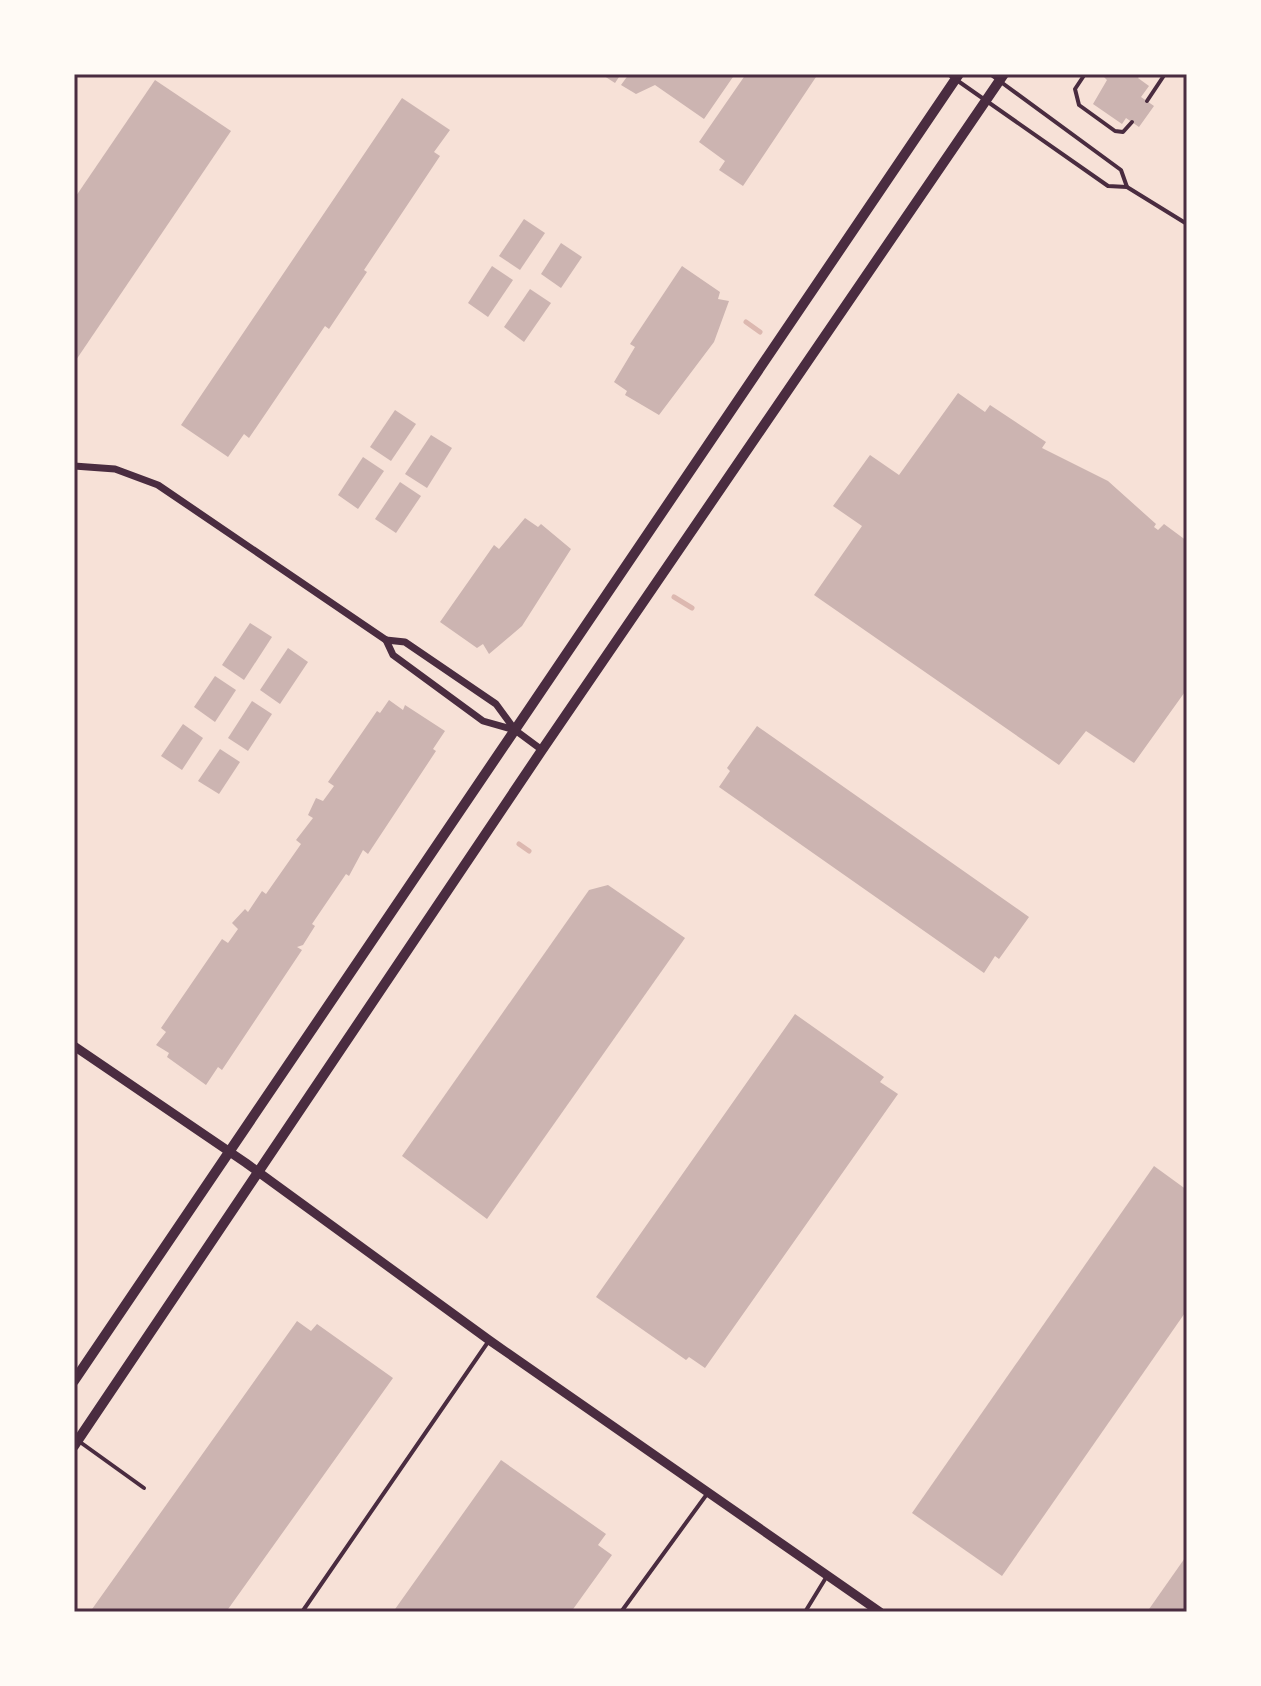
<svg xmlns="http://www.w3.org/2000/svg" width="1261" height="1686" font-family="Montserrat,sans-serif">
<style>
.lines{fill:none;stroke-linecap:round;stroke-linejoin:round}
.stream{stroke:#dcb8b0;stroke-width:5}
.building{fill:#ccb4b1}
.service{stroke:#4a2c40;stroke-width:4}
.minor{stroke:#4a2c40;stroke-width:7}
.tertiary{stroke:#4a2c40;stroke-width:9}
.secondary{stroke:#4a2c40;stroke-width:10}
.neatline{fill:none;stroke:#4a2c40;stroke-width:3}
</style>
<rect width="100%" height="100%" fill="#f7e1d7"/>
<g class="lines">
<g class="stream">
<polyline points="746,322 760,332"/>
<polyline points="674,597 692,608"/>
<polyline points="519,844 529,851"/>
</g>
</g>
<g class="building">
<polygon points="601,74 621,74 615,83"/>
<polygon points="629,74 735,74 704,119 655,85 636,94 621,85"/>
<polygon points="746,74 818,74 743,186 719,170 725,161 699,142"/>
<polygon points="1106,74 1141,74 1138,78 1149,86 1141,97 1154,106 1139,127 1126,118 1122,124 1093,104 1107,80 1104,77"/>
<polygon points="155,80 231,131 74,363 74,199"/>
<polygon points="402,98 450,130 434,152 440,156 364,270 367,272 329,329 325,326 249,438 244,434 228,457 181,425"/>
<polygon points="524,219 545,233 520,270 499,256"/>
<polygon points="561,243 582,257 561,288 541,274"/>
<polygon points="492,266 513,280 488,317 468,303"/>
<polygon points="682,266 720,292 718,299 729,301 714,342 659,415 625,395 627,391 614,382 635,347 630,344"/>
<polygon points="530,289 551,303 524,342 504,327"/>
<polygon points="958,393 985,412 990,405 1046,442 1042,448 1108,481 1156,524 1154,527 1158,530 1164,524 1187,541 1187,689 1134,763 1086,731 1059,765 814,595 862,526 833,506 870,455 899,475"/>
<polygon points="395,410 416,424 391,461 370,447"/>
<polygon points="431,435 452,448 427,488 405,474"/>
<polygon points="363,457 384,471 358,509 338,495"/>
<polygon points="400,482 421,496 396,533 375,519"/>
<polygon points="525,518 538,527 541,524 571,549 522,626 489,654 483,644 477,648 440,622 494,545 499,549"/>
<polygon points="250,623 272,637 244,680 222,665"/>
<polygon points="288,648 308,662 280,704 260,690"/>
<polygon points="215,676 236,690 215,722 194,707"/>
<polygon points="389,700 403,710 405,705 445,731 433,749 436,751 368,854 363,850 349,876 346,874 312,924 315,926 303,945 297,947 302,950 222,1070 218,1067 206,1085 167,1057 169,1053 156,1045 166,1032 161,1028 222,939 228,943 238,929 232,923 245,909 248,912 262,891 266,894 301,844 296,840 313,818 308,815 316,798 323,801 334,786 328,782 377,711 380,713"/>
<polygon points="252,701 272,714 248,751 228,738"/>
<polygon points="183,724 203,738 182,770 161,756"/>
<polygon points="757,726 1029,917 999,959 995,956 984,973 719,787 730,771 727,768"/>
<polygon points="220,749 240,762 219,794 198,781"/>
<polygon points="608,885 685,938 487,1219 402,1156 589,890"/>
<polygon points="795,1014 884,1077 880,1082 898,1094 705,1368 689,1357 686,1360 596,1297"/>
<polygon points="1154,1166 1187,1190 1187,1310 1002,1576 912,1513"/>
<polygon points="297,1321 311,1331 317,1324 393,1378 226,1612 90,1612"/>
<polygon points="501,1460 606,1534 598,1545 612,1555 571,1612 393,1612"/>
<polygon points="1187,1555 1187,1612 1147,1612"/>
</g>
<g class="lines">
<g class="service">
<polyline points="948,74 1108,186 1127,187 1187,224"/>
<polyline points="990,74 1121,170 1127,187"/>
<polyline points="1085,74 1075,89 1079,105 1115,131 1123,132 1132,122"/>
<polyline points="1147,101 1165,74"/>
<polyline points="80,1442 144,1488"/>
<polyline points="302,1612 488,1342"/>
<polyline points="621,1612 707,1494"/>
<polyline points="805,1612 827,1576"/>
</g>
<g class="minor">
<polyline points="74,466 115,469 158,485 386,640 405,642 496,704 515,730 542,750"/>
<polyline points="386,640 393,655 483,721 515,730"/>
</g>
<polyline class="tertiary" points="74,1046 246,1163 489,1340 880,1612"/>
<g class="secondary">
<polyline points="74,1381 959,74"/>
<polyline points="74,1446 542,750 1004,74"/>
</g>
</g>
<rect width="1261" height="1686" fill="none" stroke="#fffaf5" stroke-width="152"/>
<rect x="76" y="76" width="1109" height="1534" class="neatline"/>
</svg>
